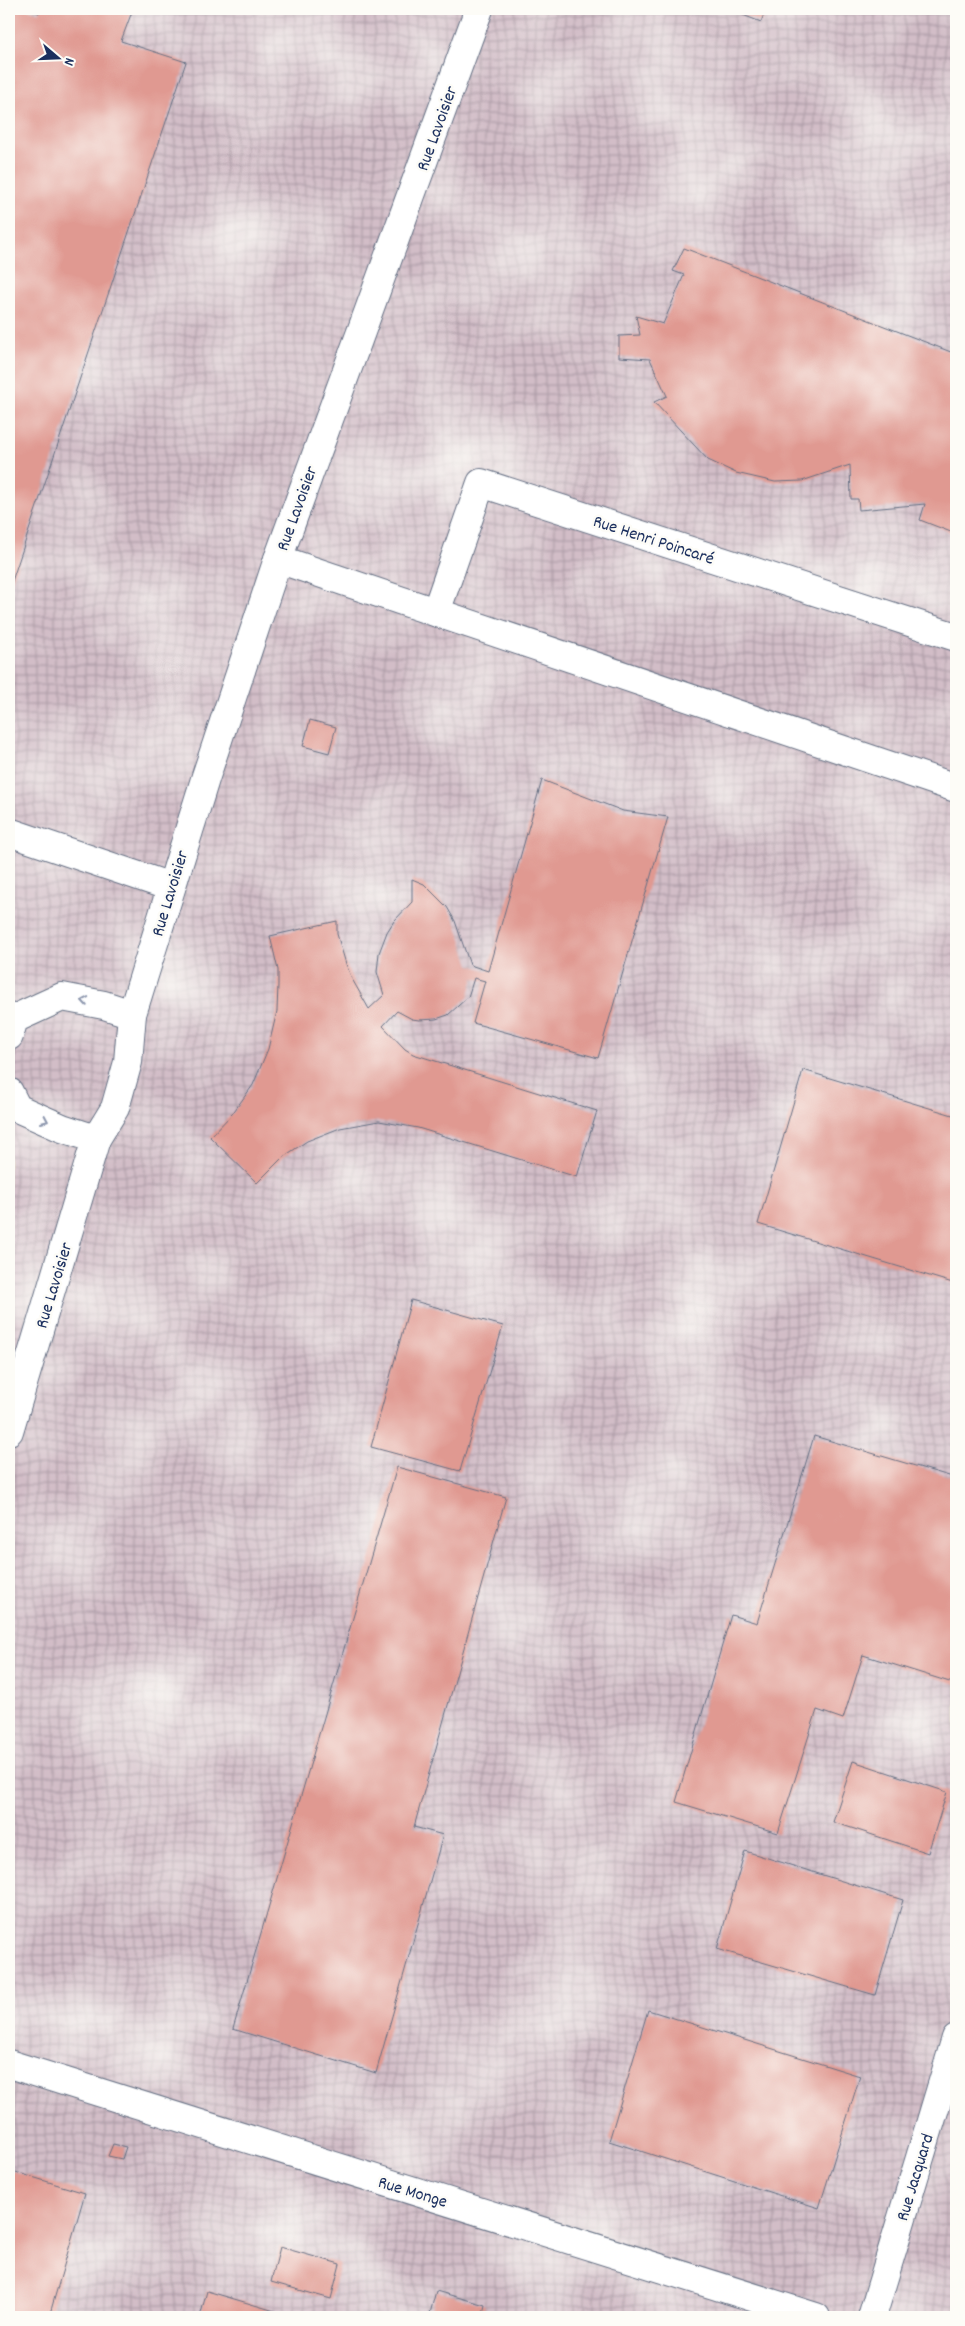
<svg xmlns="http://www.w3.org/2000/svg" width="965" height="2326" font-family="Dekko,sans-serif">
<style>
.industrial{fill:url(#industrial-grid)}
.building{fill:#e09991}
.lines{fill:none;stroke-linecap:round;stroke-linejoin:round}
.minor-casing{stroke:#656f83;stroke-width:30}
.minor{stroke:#fff;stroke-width:28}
.oneway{stroke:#8d97ae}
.labels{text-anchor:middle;stroke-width:5;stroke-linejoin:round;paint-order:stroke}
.street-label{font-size:18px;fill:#1b2f5e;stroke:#fdfcf7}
</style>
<defs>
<pattern id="industrial-grid" width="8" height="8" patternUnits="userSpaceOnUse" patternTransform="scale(1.25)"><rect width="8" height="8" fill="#d2bdc7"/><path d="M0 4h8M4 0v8" fill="none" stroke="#aa9aa5"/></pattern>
</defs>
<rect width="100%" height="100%" fill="#fdfcf7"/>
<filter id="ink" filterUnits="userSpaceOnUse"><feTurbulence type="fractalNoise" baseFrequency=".02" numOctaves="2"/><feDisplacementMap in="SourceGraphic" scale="10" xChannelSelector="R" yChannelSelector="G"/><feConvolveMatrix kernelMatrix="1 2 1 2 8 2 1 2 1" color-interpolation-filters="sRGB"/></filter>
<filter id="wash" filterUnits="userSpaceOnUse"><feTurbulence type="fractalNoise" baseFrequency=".0096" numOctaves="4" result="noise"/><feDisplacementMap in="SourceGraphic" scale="20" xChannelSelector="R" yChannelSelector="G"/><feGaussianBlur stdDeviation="1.12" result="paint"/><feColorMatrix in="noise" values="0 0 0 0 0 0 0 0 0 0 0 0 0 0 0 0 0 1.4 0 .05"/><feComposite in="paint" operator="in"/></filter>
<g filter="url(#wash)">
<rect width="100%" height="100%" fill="#efe6c9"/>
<rect class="industrial" x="9" y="9" width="947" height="2308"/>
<g id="blocks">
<g class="building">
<polygon points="9,9 28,9 39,13 40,9 133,9 121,41 186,62 9,590"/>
<polygon points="737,9 766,9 761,22 735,12"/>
<polygon points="684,248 956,354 956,534 920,520 925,504 859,510 858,499 851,499 850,465 802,481 775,482 736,473 708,460 654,402 667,396 650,359 619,357 619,336 640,335 636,316 663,324 684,275 673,271"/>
<polygon points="310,720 336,727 329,753 303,746"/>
<polygon points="542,780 623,811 668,817 598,1058 473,1023 485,981 474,978 468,997 448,1015 436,1019 419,1020 412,1019 397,1011 383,1026 405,1049 413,1054 597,1111 577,1177 418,1128 379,1121 340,1128 307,1141 283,1157 257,1183 210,1137 232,1114 253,1085 268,1049 277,1011 278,985 278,970 270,936 337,921 337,934 346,964 352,979 369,1009 384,995 377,972 379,953 387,932 394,921 412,902 412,879 424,884 447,907 455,921 470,965 488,971"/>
<polygon points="803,1070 956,1116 956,1284 758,1224"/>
<polygon points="411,1300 503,1326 460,1471 371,1447"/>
<polygon points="814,1436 956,1478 956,1684 863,1655 843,1719 817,1710 778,1833 676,1802 731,1615 757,1623"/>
<polygon points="397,1467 506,1497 414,1827 443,1835 376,2073 233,2029"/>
<polygon points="853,1761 947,1792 928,1853 833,1822"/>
<polygon points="745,1851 903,1900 875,1995 717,1949"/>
<polygon points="648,2010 860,2076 819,2208 609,2141"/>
<polygon points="113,2144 126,2147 122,2159 108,2156"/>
<polygon points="9,2170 85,2193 49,2317 9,2317"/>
<polygon points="280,2247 340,2264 331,2299 271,2282"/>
<polygon points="207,2291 295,2317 200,2317"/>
<polygon points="436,2291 485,2305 482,2317 429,2317"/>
</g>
</g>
</g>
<g filter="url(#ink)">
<use href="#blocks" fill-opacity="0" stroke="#656f83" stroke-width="1"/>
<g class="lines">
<g class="minor-casing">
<g id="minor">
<polyline points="278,559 956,788"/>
<polyline points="436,612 481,483 956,637"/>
<polyline points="9,832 171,887"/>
<polyline points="9,1036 14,1019 62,997 104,1005 132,1014"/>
<polyline points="9,1092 17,1108 62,1128 96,1139"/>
<polyline points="9,1431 96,1139 115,1108 128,1062 132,1014 206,776 278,559 479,9"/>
<polyline points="9,2064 816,2317"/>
<polyline points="872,2317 956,2038"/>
</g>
</g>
<use href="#minor" class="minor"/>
</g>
<defs><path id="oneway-chevron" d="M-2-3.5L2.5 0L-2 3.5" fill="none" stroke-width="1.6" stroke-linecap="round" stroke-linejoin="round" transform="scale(1.25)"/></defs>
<g class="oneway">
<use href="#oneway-chevron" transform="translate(85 1001) rotate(-170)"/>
<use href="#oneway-chevron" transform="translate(45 1120) rotate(24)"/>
</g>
</g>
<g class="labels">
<g class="street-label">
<text transform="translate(436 128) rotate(-70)" y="6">Rue Lavoisier</text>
<text transform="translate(296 508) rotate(-70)" y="6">Rue Lavoisier</text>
<text transform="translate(654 539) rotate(18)" y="6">Rue Henri Poincaré</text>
<text transform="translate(169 893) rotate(-73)" y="6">Rue Lavoisier</text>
<text transform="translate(53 1285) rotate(-73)" y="6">Rue Lavoisier</text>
<text transform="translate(914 2177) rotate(-73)" y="6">Rue Jacquard</text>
<text transform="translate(413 2191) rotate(17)" y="6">Rue Monge</text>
</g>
</g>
<rect width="965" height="2326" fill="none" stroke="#fdfcf7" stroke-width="30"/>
<g transform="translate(58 58) rotate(109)" stroke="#fdfcf7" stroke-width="4" paint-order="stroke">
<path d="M0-4L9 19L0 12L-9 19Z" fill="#1b2f5e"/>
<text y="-8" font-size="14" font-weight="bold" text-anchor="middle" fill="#1b2f5e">N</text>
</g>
</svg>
